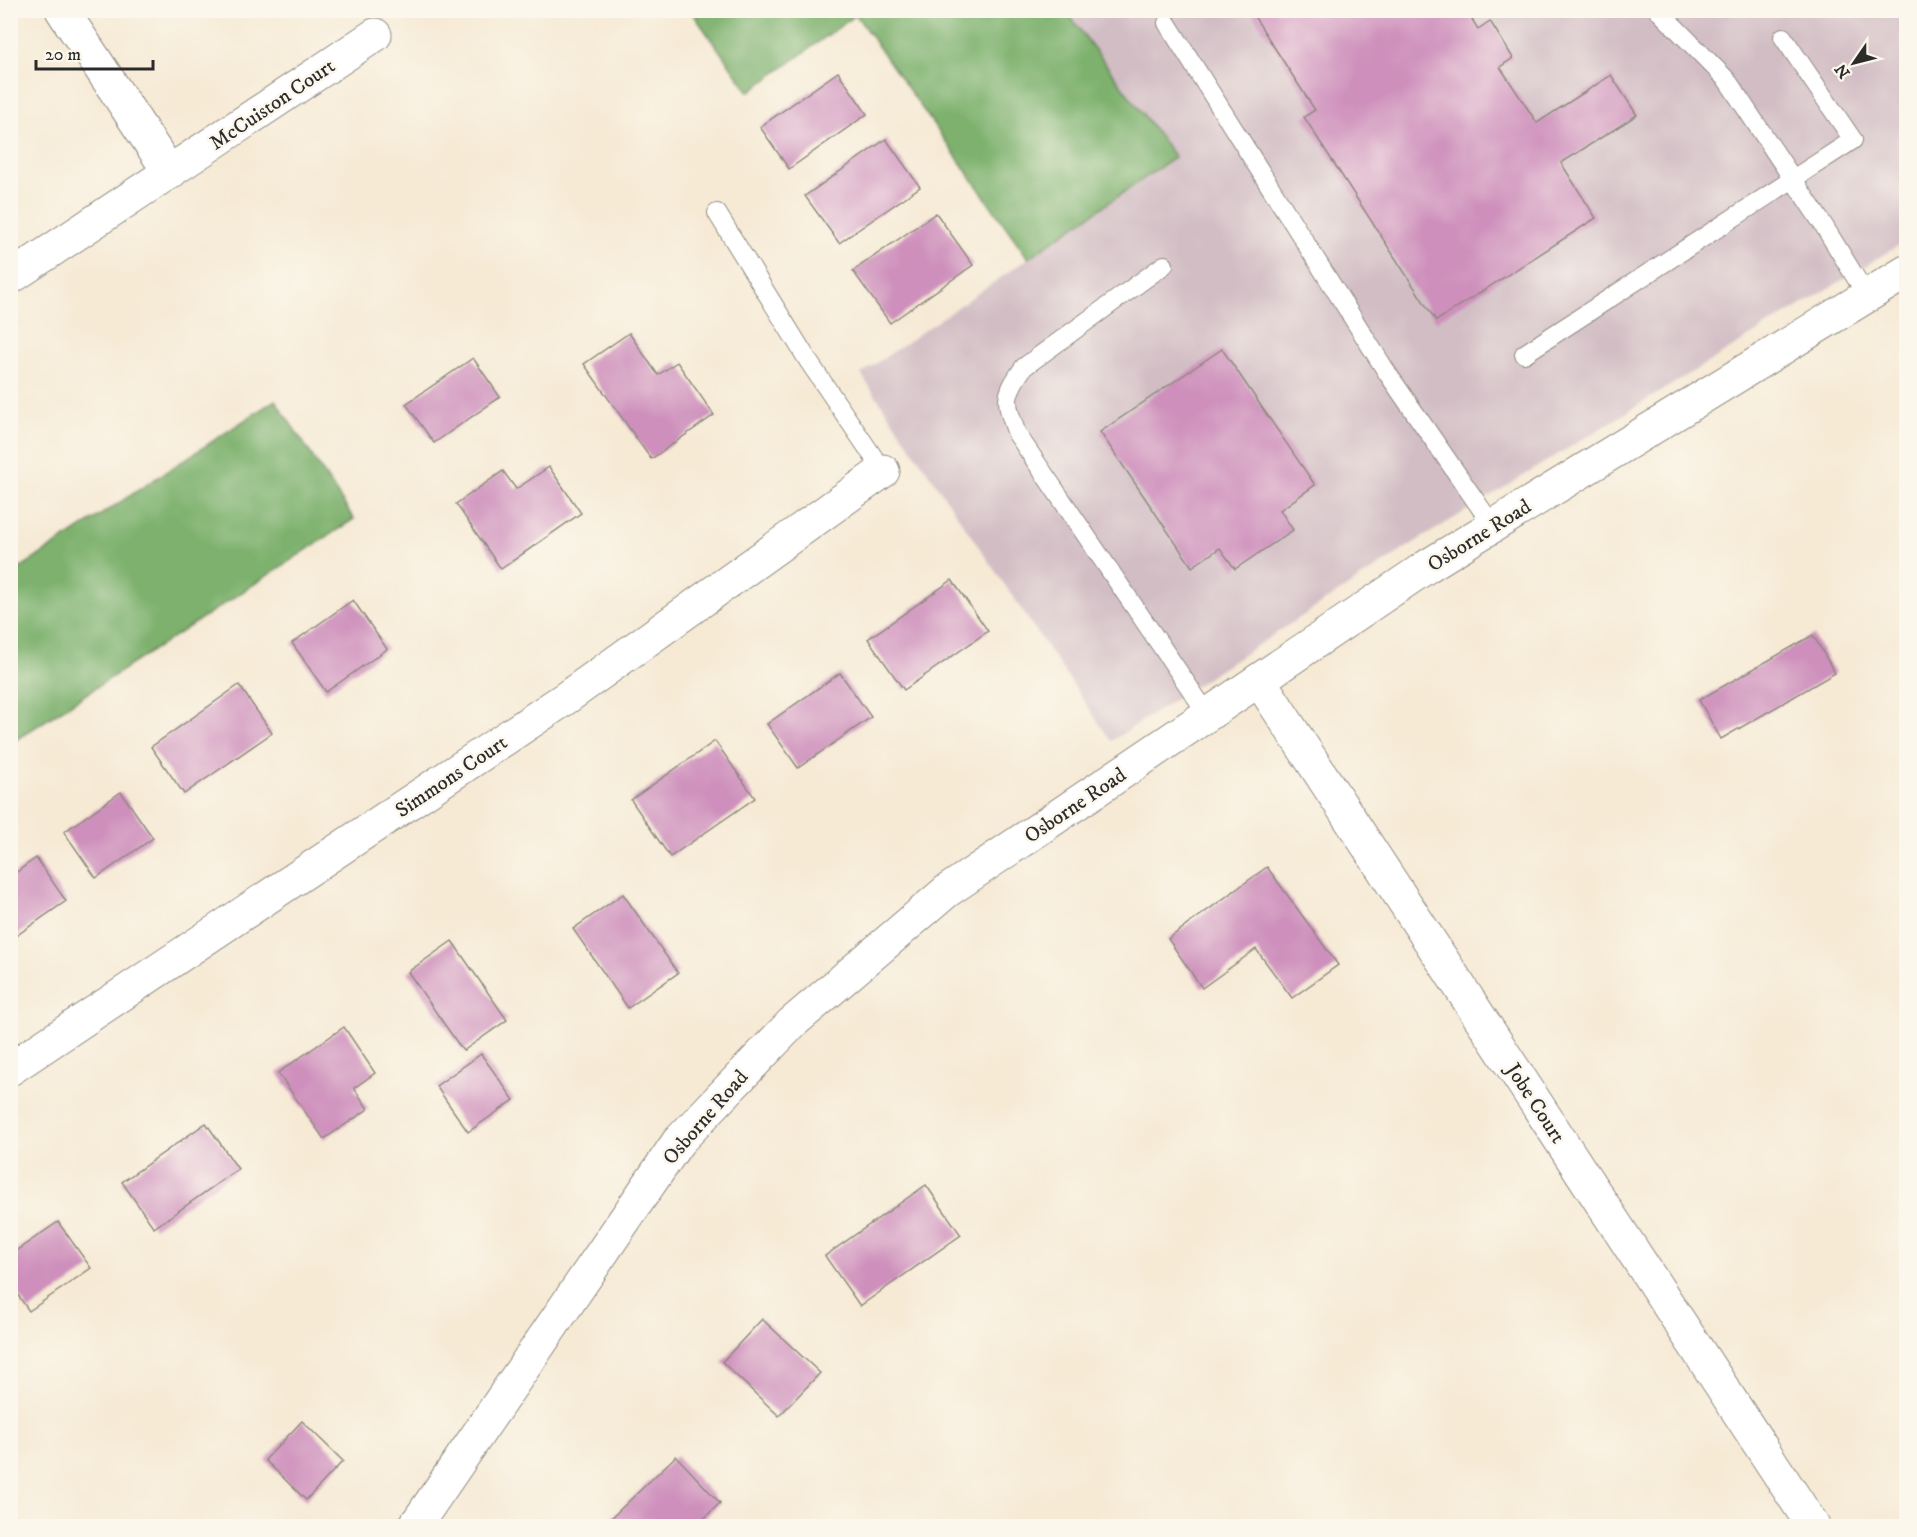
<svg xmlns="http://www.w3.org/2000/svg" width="1917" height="1537" font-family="'IM FELL DW Pica',serif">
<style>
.industrial{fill:#d2bdc5}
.forest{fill:#7db16d;stroke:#546e4c;stroke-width:1.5}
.building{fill:#ce8fbc}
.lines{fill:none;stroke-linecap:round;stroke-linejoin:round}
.service-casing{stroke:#908a80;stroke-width:20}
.minor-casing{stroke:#908a80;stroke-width:35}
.service{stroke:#fff;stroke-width:18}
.minor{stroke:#fff;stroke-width:33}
.labels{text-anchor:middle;stroke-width:5;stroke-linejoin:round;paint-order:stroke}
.street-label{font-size:21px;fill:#2b2b2b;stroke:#fbf7ec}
</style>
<rect width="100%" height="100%" fill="#fbf7ec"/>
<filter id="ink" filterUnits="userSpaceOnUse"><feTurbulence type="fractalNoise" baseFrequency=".0167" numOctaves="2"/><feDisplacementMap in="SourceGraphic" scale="12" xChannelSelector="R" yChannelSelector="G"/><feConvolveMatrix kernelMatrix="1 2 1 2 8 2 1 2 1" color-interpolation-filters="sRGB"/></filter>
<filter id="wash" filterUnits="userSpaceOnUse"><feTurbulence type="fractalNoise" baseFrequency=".008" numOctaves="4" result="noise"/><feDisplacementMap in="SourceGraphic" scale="24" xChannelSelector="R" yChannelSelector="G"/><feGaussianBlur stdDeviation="1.35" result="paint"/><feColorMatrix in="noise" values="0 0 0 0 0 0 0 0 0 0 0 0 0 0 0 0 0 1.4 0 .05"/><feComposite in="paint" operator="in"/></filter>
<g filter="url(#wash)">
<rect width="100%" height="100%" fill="#f6ead5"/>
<polygon class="industrial" points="1066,11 1906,11 1906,241 1417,541 1111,741 861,374 1175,157"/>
<g class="forest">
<polygon points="691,11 1066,11 1175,157 1028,258 856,15 749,92"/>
<polygon points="275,400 354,519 11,743 11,574"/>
</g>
<g id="blocks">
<g class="building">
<polygon points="1250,10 1466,10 1478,29 1490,21 1513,58 1500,67 1537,123 1611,75 1637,115 1561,163 1596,218 1436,321 1304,117 1315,110"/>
<polygon points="838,72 867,114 789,169 760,127"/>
<polygon points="886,139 920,187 839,243 805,196"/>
<polygon points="936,213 973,265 890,323 853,271"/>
<polygon points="629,333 658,375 677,362 714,415 651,459 584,364"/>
<polygon points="1222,349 1315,485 1280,510 1293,530 1235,569 1220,548 1192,567 1100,432"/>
<polygon points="473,358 500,397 434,443 406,404"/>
<polygon points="549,467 581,513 501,569 456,504 503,471 516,489"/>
<polygon points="952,580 988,631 904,690 868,639"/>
<polygon points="353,600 387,649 326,692 292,643"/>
<polygon points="1813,635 1835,673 1721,739 1699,700"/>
<polygon points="840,673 871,717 798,768 767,724"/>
<polygon points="239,685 272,733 184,794 151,747"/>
<polygon points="715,741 755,798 670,857 631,800"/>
<polygon points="121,792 153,838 96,878 64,832"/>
<polygon points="36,858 66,901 10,940 10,877"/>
<polygon points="1267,867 1338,965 1292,998 1256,949 1202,988 1168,939"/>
<polygon points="623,894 678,973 628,1008 573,929"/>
<polygon points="452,941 507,1020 463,1051 408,972"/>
<polygon points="344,1027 375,1073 354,1088 368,1109 324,1139 278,1073"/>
<polygon points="481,1054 514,1100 468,1132 436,1086"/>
<polygon points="206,1123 238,1169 154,1228 122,1182"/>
<polygon points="926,1185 961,1235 860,1306 825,1256"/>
<polygon points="58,1222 91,1268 29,1311 10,1284 10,1255"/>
<polygon points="762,1319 820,1373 779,1416 722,1362"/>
<polygon points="302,1421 343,1461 306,1500 265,1460"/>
<polygon points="676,1456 720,1503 696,1526 603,1526"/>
</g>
</g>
</g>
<g filter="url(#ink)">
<use href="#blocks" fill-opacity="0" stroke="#908a80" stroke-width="1.5"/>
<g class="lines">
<g class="service-casing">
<g id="service">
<polyline points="1658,10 1727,80 1824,226 1867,296"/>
<polyline points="1167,23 1388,374 1493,526"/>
<polyline points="717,213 809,362 883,471"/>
<path d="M1164 265 1024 367C1003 396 1005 401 1017 434L1208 715"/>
<polyline points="1524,354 1853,140 1783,37"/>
</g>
</g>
<g class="minor-casing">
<g id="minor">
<polyline points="62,10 170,173"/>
<polyline points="10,278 375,35"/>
<polyline points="1259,680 1813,1526"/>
<polyline points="10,1069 566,698 883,471"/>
<polyline points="415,1526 678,1142 792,1023 947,891 1426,567 1906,272"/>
</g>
</g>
<use href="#service" class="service"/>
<use href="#minor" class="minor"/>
</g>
</g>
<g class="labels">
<g class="street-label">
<text transform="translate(272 104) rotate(-34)" y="7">McCuiston Court</text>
<text transform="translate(1479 535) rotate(-32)" y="7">Osborne Road</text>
<text transform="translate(451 776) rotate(-34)" y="7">Simmons Court</text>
<text transform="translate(1075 805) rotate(-34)" y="7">Osborne Road</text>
<text transform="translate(1536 1103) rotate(57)" y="7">Jobe Court</text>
<text transform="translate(705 1117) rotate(-49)" y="7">Osborne Road</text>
</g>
</g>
<rect width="1917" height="1537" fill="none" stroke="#fbf7ec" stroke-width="36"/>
<g transform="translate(1854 63) rotate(235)" stroke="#fbf7ec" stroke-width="4.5" paint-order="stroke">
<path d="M0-4.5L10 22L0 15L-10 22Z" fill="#2b2b2b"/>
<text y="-9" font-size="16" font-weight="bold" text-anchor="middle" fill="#2b2b2b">N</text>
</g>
<path d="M36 60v9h117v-9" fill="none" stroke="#2b2b2b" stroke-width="3"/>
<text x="45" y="60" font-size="18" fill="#2b2b2b" stroke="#fbf7ec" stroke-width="4.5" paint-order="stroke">20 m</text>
</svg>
